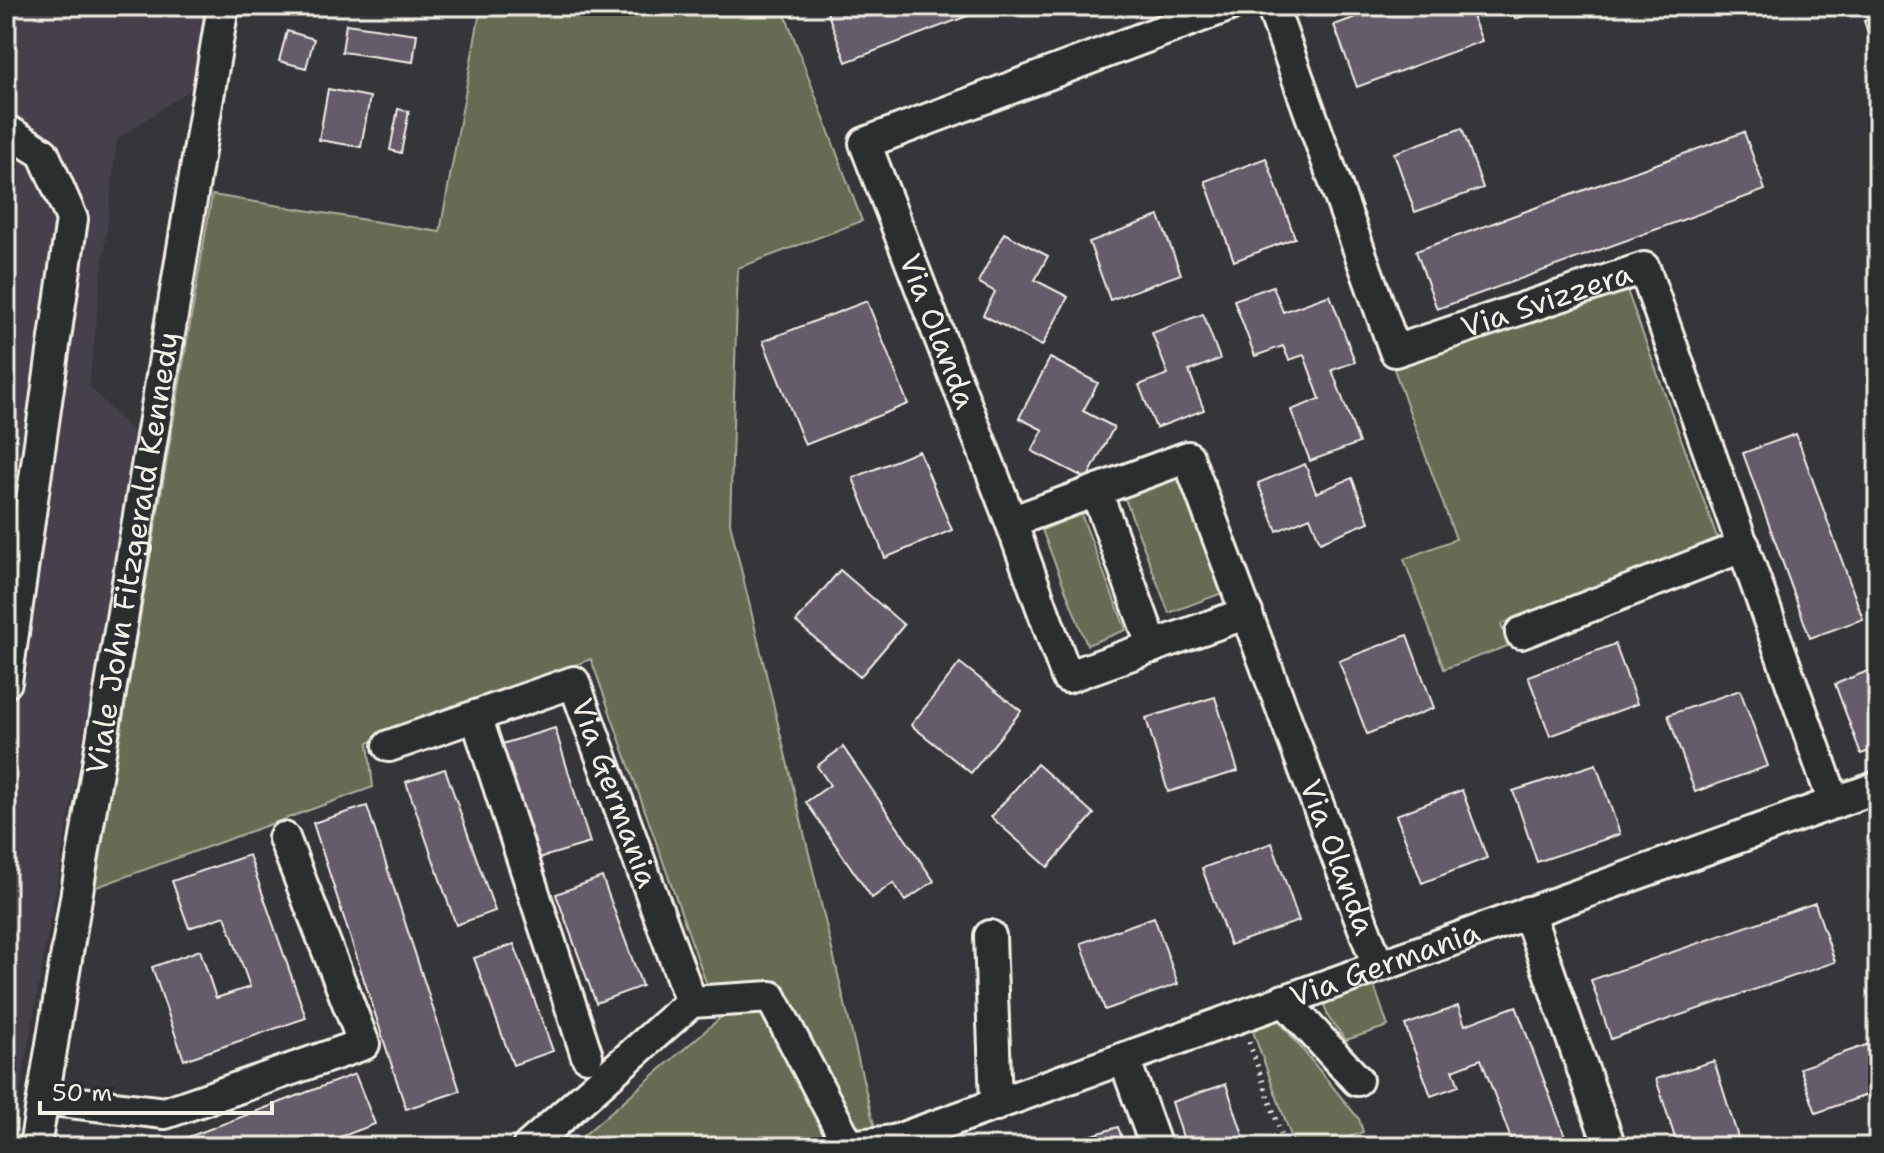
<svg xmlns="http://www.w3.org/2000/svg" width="1884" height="1153" font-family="'Shantell Sans',sans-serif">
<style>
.built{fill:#444149}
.green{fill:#666c52;stroke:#adae9d;stroke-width:2}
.building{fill:#655b6b;stroke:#f4f1e8;stroke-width:2}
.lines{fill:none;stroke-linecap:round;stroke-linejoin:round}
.minor-casing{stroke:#f4f1e8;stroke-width:36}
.path{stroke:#f4f1e8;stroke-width:5;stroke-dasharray:2 6;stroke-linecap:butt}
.minor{stroke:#2a2d2e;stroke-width:30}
.labels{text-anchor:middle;stroke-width:7;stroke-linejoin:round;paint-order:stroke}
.street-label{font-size:30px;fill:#f4f1e8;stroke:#2a2d2e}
</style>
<rect width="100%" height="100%" fill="#36363a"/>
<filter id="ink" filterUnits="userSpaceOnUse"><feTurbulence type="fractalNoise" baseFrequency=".0125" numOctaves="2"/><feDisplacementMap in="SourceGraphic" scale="16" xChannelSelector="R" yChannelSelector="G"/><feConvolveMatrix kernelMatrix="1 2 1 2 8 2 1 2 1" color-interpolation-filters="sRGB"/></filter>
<g filter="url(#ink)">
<polygon class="built" points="6,6 207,6 193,88 117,139 89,386 137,436 16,1113 6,1111"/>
<g class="green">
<polygon points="481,6 782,6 862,221 738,268 730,523 872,1117 882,1147 570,1147 719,1019 591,659 368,743 373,787 94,888 212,195 440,232"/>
<polygon points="1625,285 1720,545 1501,624 1508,646 1444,669 1404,559 1456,539 1394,369"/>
<polygon points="1180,475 1225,592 1169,613 1124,496"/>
<polygon points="1081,514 1126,630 1087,645 1042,530"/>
<polygon points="1371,977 1388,1026 1346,1040 1328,1017 1321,994"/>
<polygon points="1276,1017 1359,1119 1363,1132 1321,1147 1295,1147 1251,1026"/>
</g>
<g class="building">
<polygon points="825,6 975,6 978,12 846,62"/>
<polygon points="1386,6 1468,6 1482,41 1357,87 1334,25"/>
<polygon points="1510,6 1553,6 1515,19"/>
<polygon points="1878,17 1878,61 1864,21"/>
<polygon points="346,24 417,34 413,62 342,52"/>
<polygon points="287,31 314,39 306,68 279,61"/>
<polygon points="328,89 370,97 361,147 319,140"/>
<polygon points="398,109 409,111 401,153 390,150"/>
<polygon points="1462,128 1483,188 1415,212 1394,153"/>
<polygon points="1744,132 1765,190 1437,309 1416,251"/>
<polygon points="1266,158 1295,238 1234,261 1205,181"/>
<polygon points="1159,216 1181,274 1110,300 1089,242"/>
<polygon points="1004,233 1048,256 1035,280 1068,297 1042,346 983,315 995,292 978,282"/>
<polygon points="1273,286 1283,312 1330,295 1355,362 1332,370 1359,443 1310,461 1291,410 1320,399 1304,355 1289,360 1283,346 1255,356 1234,300"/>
<polygon points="867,301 908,404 805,445 763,341"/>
<polygon points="1203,314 1220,359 1189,371 1204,410 1156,428 1139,385 1168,374 1152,333"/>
<polygon points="1050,358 1098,383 1083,411 1114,427 1087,479 1032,451 1043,430 1019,418"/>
<polygon points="1796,434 1863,619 1810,638 1743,453"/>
<polygon points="919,451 952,530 885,558 853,478"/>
<polygon points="1305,464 1316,493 1352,478 1369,522 1320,542 1310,517 1277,531 1258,483"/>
<polygon points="840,570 904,625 860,677 796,622"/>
<polygon points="1407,635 1434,708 1367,734 1339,661"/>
<polygon points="1615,644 1637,704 1550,736 1528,676"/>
<polygon points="960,663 1021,711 971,773 911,725"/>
<polygon points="1878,667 1878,748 1861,754 1835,684"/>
<polygon points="1740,690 1768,766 1695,792 1668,715"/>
<polygon points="1215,697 1238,771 1168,792 1146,718"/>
<polygon points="555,728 590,843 536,859 502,744"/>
<polygon points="843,747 934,881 905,901 893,883 872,898 806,802 830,785 817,766"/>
<polygon points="1037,764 1094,814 1048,867 991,817"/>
<polygon points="1596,764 1620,834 1537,862 1513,791"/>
<polygon points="445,769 495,911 456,925 406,782"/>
<polygon points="1462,790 1487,858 1422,883 1396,815"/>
<polygon points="367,806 460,1091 406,1109 313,823"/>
<polygon points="1272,843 1299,921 1230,945 1202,868"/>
<polygon points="249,855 306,1018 184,1060 152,967 200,950 216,998 250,987 225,916 189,928 172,881"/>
<polygon points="602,877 642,986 596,1003 556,894"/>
<polygon points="1815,903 1835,962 1611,1039 1591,980"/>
<polygon points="1154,917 1178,984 1105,1010 1081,943"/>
<polygon points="514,944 553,1051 513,1065 474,958"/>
<polygon points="1458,1006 1465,1025 1516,1006 1569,1147 1514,1147 1481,1059 1453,1070 1459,1086 1431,1096 1405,1025"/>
<polygon points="1878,1041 1878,1091 1816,1113 1800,1068"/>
<polygon points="1714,1061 1741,1147 1678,1147 1656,1079"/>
<polygon points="355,1074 375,1124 314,1147 162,1147"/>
<polygon points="1226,1084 1247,1147 1186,1147 1172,1102"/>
<polygon points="1118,1127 1125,1147 1061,1147 1061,1145"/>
</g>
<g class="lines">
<g class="minor-casing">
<g id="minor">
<path id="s1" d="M1228 6 865 143 1011 522 1188 457 1378 966"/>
<path id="s2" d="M1272 6 1395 351 1644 268 1834 803"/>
<polyline points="6,130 43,153 72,219 6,682"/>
<polyline points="1096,491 1153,647"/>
<polyline points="1011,522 1067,677 1247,613"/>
<polyline points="1521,633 1744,546"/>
<polyline points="476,716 587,1056"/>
<path id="s3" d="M389 746 574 682 691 1002"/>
<polyline points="1528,912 1610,1147"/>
<polyline points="990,936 996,1105"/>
<polyline points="1284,1000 1357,1080"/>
<polyline points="1124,1058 1156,1147"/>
<polyline points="44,1099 165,1113 364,1044 284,838"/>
<path id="s4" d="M35 1147 223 6"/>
<polyline points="528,1147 691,1002 771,997 849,1146 894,1141"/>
<path id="s5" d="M896 1147 894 1141 1878 787"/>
</g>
</g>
<polyline class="path" points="1249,1042 1286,1147"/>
<use href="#minor" class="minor"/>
</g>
</g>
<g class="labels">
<g class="street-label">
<text dy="10" stroke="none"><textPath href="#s2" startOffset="526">Via Svizzera</textPath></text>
<text dy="10" stroke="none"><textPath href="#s1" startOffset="590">Via Olanda</textPath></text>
<text dy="10" stroke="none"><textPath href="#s4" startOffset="602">Viale John Fitzgerald Kennedy</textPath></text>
<text dy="10" stroke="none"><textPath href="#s3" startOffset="314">Via Germania</textPath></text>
<text dy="10" stroke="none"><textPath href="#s1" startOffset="1410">Via Olanda</textPath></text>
<text dy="10" stroke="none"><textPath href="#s5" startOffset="528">Via Germania</textPath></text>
</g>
</g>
<rect width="1884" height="1153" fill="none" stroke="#2a2d2e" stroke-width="32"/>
<rect x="16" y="16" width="1852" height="1121" fill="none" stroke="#f4f1e8" stroke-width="3" filter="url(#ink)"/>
<path d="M40 1101v12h232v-12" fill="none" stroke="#f4f1e8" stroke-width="4"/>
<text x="52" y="1101" font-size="24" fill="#f4f1e8" stroke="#2a2d2e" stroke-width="6" paint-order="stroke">50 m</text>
</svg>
